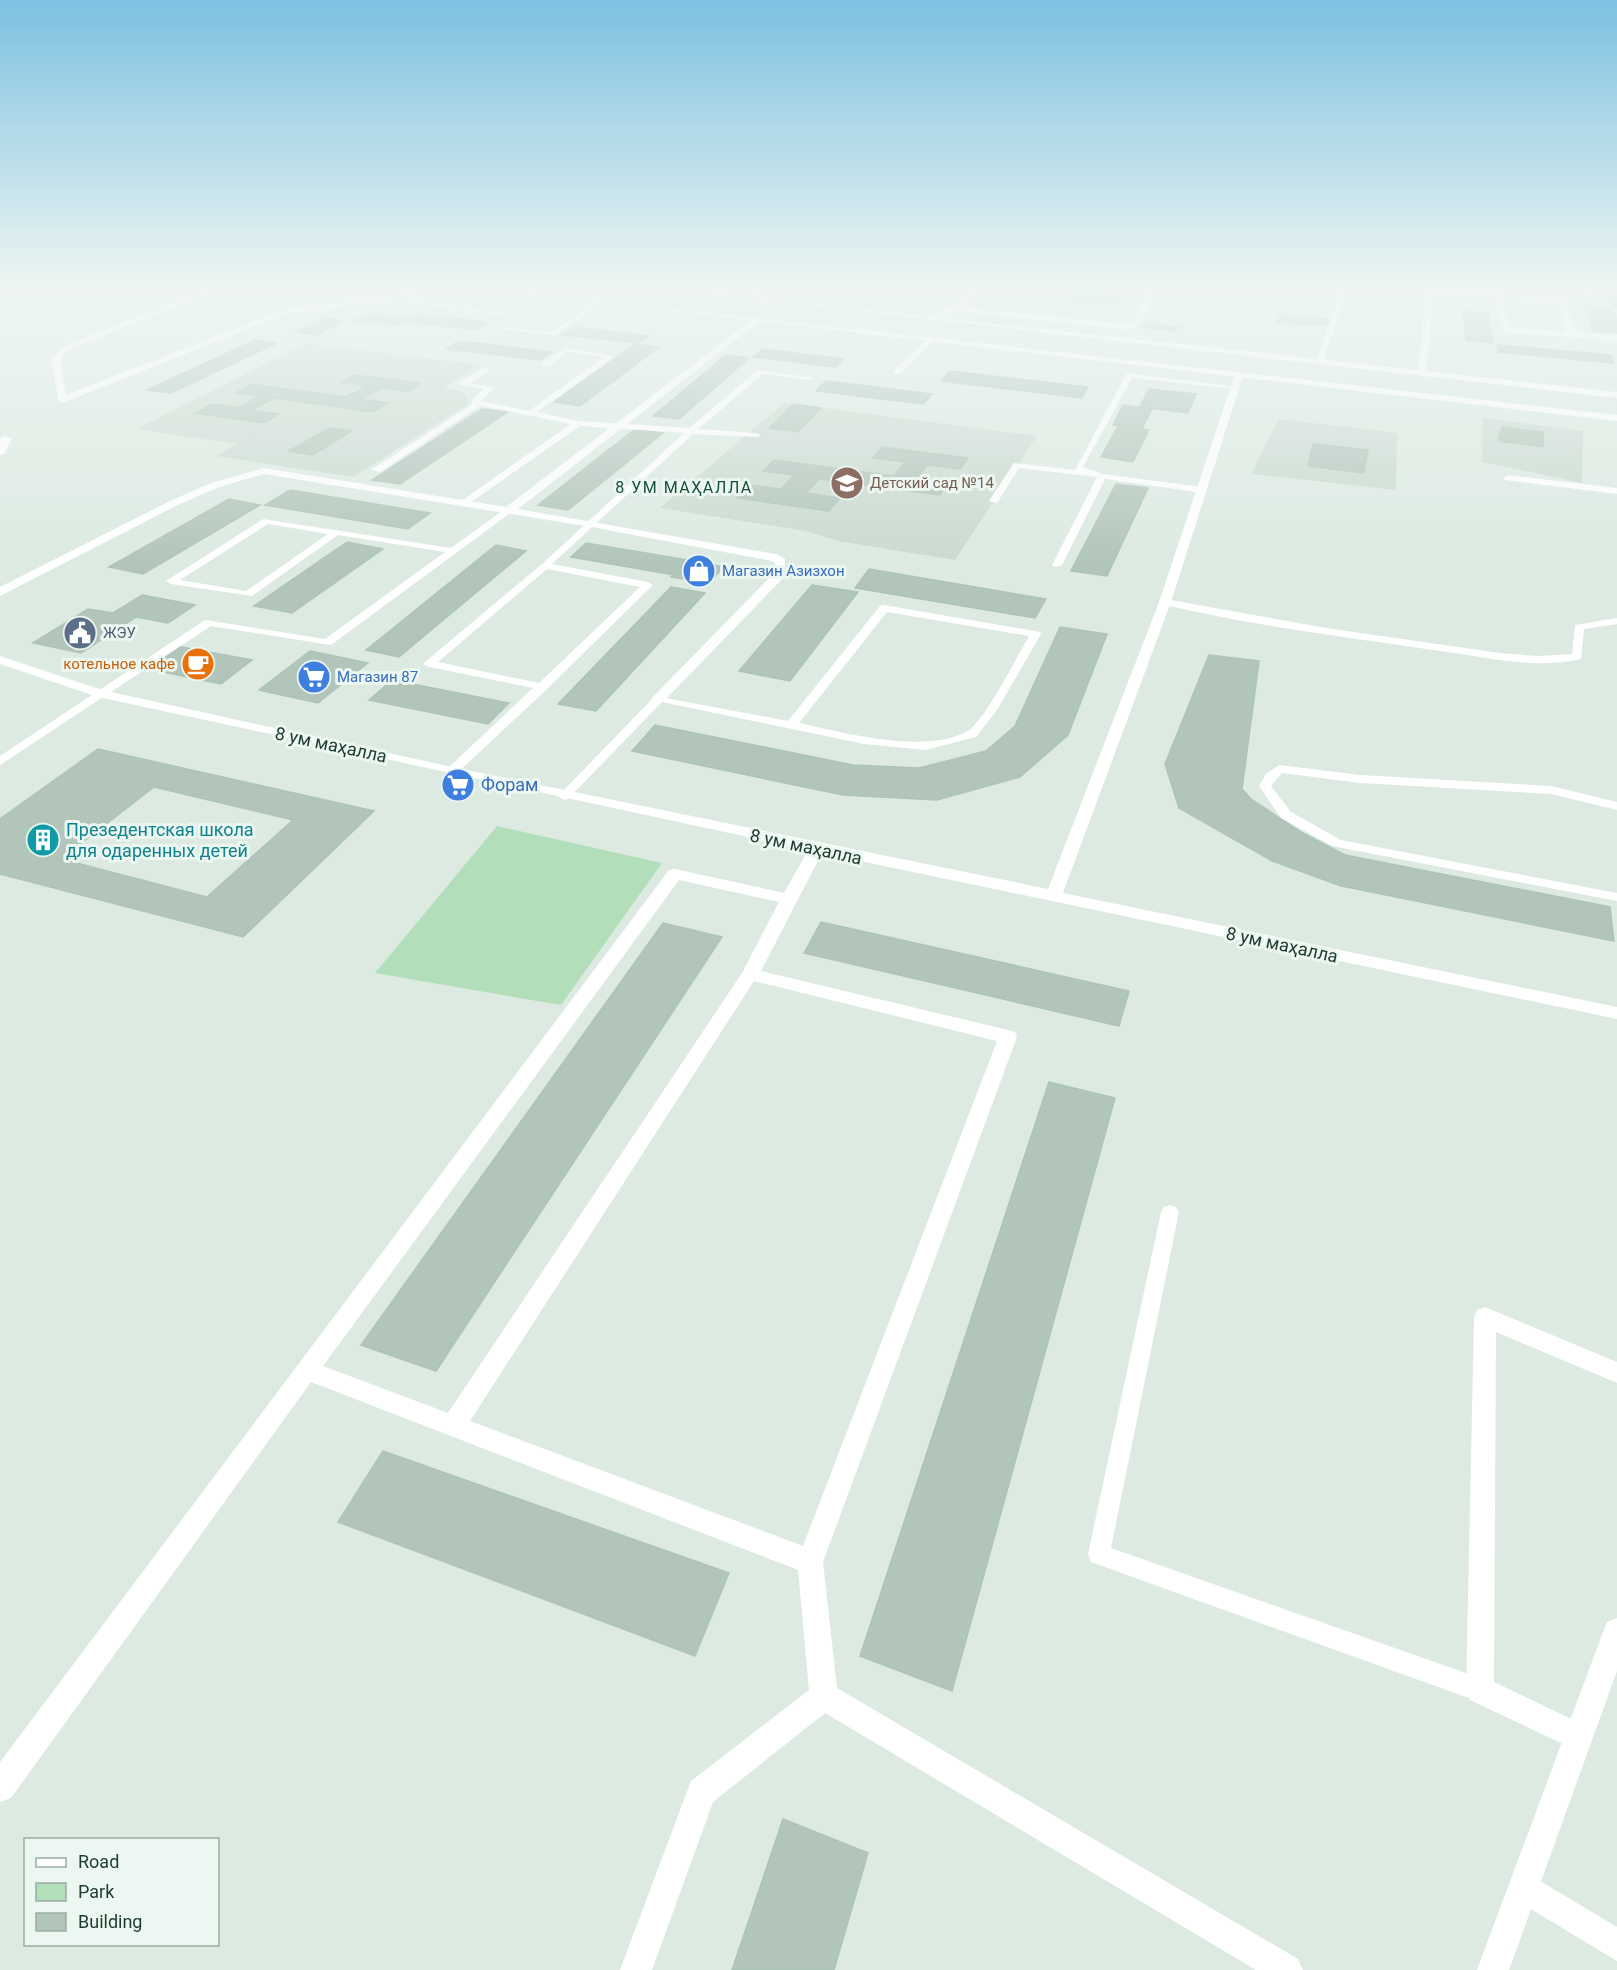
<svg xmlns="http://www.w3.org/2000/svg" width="1617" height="1970" font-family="Roboto,sans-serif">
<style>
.built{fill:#cadad1}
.green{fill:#b2dfb9}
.building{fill:#b1c5bb;stroke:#aec4b9;stroke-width:1.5;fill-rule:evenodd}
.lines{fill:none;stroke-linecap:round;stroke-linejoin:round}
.lane{fill:#fff;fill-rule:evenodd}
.street{fill:#fff;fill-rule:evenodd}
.secondary{fill:#fff;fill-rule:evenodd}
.highway{fill:#256a54;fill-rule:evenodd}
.labels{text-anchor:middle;stroke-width:6;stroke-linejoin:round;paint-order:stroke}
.far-education-label{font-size:15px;fill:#785e54;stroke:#edf7f1;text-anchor:start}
.far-shop-label{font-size:15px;fill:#366cbe;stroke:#edf7f1;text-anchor:start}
.far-service-label{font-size:15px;fill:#4e5e75;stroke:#edf7f1;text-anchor:start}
.far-food-label{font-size:15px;fill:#c56008;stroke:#edf7f1;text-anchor:end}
.far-neighbourhood-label{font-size:16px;letter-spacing:1.5px;fill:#174f3b;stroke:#edf7f1}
.street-label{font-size:18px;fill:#1d3b2f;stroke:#edf7f1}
.shop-label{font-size:18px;fill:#366cbe;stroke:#edf7f1;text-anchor:start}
.culture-label{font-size:18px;fill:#0d838f;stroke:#edf7f1;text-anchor:start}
</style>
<rect width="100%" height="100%" fill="#dceae2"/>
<g class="built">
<polygon points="307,343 481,365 443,388 462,391 469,403 353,477 216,456 236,444 136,429"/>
<polygon points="784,403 1037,436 955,560 838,541 806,531 660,508"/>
<polygon points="1483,418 1583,431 1582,483 1482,462"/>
<polygon points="1279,419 1397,433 1396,490 1251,474"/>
</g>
<polygon class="green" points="497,826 662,863 561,1005 375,973"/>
<g class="building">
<polygon points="339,290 388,290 382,294"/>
<polygon points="1072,290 1117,290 1116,292 1124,295 1118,306 1073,304 1065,301"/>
<polygon points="1605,290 1617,290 1617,307 1611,306"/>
<polygon points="1585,306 1612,309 1617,321 1617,333 1593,331"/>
<polygon points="1463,311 1488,313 1493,343 1466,340"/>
<polygon points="368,313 411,318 398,325 354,321"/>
<polygon points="419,314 489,322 477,330 406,322"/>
<polygon points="1280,314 1329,319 1328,326 1277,323"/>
<polygon points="324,318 345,321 315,335 294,332"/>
<polygon points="1149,322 1162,325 1180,327 1172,331 1141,327"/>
<polygon points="573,327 649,336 639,343 562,335"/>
<polygon points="255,340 277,343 171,393 147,390"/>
<polygon points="459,341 552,352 540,360 446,349"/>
<polygon points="635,344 659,347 580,406 554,402"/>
<polygon points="1497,345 1611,355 1613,363 1498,352"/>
<polygon points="764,349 844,359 835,367 753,357"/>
<polygon points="726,355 749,358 679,419 653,416"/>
<polygon points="950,371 1088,387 1082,398 941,381"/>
<polygon points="355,375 421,383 408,391 381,388 361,399 388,403 373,412 275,398 252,410 279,414 264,423 195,413 212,404 238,408 260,396 235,393 251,384 346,397 367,386 341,382"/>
<polygon points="826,381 932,394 923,404 816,391"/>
<polygon points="1149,389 1196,394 1188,413 1140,407"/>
<polygon points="794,404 821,408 798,432 769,428"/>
<polygon points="1123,405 1152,409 1142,429 1113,425"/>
<polygon points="482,409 508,412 400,484 372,480"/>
<polygon points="1118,426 1149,430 1133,462 1101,457"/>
<polygon points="1502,427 1543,432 1543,447 1498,441"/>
<polygon points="329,428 352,431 313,455 289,451"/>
<polygon points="635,429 663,433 568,510 538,505"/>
<polygon points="1313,444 1368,450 1364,473 1308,466"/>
<polygon points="882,447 968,458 960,469 927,465 917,479 948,483 940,495 819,479 806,493 840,498 829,511 737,498 749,485 781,489 794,475 763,471 774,460 894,476 905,462 873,458"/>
<polygon points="1116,484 1148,488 1107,576 1071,571"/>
<polygon points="290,490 430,513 408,529 265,505"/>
<polygon points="229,499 260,505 143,574 109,567"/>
<polygon points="347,542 383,549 292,613 254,606"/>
<polygon points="586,543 688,560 674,575 571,557"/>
<polygon points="496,545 526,551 399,657 366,650"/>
<polygon points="688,560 724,567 708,583 671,577"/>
<polygon points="869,569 1046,599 1035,618 855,588"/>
<polygon points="812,585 858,592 790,681 739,671"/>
<polygon points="671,587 705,593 596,711 558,704"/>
<polygon points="142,595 195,605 168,623 136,617 81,653 33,643 88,609 113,613"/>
<polygon points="1060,627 1107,634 1068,735 1020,777 937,800 843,795 632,751 655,725 853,765 919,768 986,751 1015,726"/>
<polygon points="176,646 252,660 221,684 144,668"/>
<polygon points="310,651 368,663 318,703 259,690"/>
<polygon points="1209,655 1259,661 1242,789 1251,799 1165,764"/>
<polygon points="392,680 509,703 488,724 369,700"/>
<path d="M98 749 374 811 243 937 0 874V819ZM154 787 293 820 207 897 61 859Z"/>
<polygon points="1165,764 1251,799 1301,832 1272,861 1179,808"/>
<polygon points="1301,832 1345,855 1341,886 1272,861"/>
<polygon points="1345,855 1610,907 1614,941 1341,886"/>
<polygon points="821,922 1129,991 1119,1026 804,953"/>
<polygon points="663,923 722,937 436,1371 361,1345"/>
<polygon points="1049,1082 1115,1098 952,1691 860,1656"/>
<polygon points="383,1451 729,1573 695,1656 338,1522"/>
<polygon points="783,1819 868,1853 834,1970 732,1970"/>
</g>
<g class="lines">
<g class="lane">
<polygon points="408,294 414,300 519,315 516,317 412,304 405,296"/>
<polygon points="599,301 604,302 554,335 498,329 502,327 551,332"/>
<polygon points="928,338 935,340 900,374 894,374 894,370"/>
<path d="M566 348 615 356 537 412 578 421 689 428 758 370 815 378 811 380 763 374 698 429 756 433 760 435 759 437 693 434 552 564 648 582 653 585 547 689 456 774H448V768L533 688 429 667 423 664 425 662 542 564 684 433 580 426 467 505H461V501L571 424 472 404V400L484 389 458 384 482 368H488V372L469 383 494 388 481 401 529 411 604 357 567 352 549 366H543V362ZM547 569 640 587 539 683 438 662Z"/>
<polygon points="1127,373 1239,387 1235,389 1132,378 1083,467 1103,474 1203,487 1207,490 1203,493 1105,479 1062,565 1054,567 1052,565 1097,477 1019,468 997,503 989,501 1014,463 1075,470"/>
<polygon points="1508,475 1617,488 1617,494 1505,480 1504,478"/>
<path d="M505 509 513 511 331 645 211 626 0 765V756L205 620 325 639 445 552 338 535 252 596 171 584 166 581 263 519 451 548ZM268 524 328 534 246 591 180 580Z"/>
<path d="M1165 599 1326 628 1500 653 1538 656 1572 654 1575 625 1617 618V624L1584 629 1581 659C1535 670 1486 657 1440 651 1347 637 1253 626 1161 604V600Z"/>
<path d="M884 605 1040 632 1041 634 997 710 976 737 926 750 864 744 662 702 568 799 564 800 558 796 655 696 788 721 880 606ZM887 612 1029 636C1018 655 983 724 966 732 923 754 845 733 799 723Z"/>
<polygon points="1279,765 1360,775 1551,786 1617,802 1617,810 1551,794 1360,783 1282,773 1271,786 1291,812 1341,840 1617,893 1617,901 1332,846 1281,818 1259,786 1266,774"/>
<polygon points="1170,1205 1176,1207 1179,1212 1111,1548 1480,1678 1488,1682 1492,1690 1488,1698 1480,1702 1091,1562 1088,1554 1161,1212 1164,1207"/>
</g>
<g class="street">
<polygon points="206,290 216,290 69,350 60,360 66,395 281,310 426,290 408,298 286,314 65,402 59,402 51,360 63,346"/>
<polygon points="749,290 758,290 772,300 765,302"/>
<polygon points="975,290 984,290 961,307 1128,324 1133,322 1149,290 1157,290 1139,326 1129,330 955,311 941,321 935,321 935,317"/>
<polygon points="1340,290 1348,290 1323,361 1316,363"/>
<path d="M1426 290H1456L1557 298 1560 295H1585L1583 290H1591L1593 299H1564L1575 332 1617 335V341L1505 332 1492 297 1434 293 1426 373 1418 375ZM1500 298 1558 303 1566 332 1511 328Z"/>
<polygon points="754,318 761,320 518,509 776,554 785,559 784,577 664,701 659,702 652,698 774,573 775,563 772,561 591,527 264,474 219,487 178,505 0,596 0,587 170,501 211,483 264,468 506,507"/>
<path d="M1235 374 1243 376 1171 602 1063 893 1617 1007V1019L822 853 761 971 1008 1030 1015 1032 1017 1037 823 1562 837 1688 1298 1959 1303 1970H1256L825 1713 713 1802 652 1970H620L691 1781 809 1690 798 1570 311 1382 11 1798 0 1802V1762L669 870 675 869 784 893 808 850 98 697 0 664V656L102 690 452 767 1048 889 1159 602ZM679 880 779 902 742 973 448 1413 323 1366ZM754 981 997 1041 803 1546 470 1421Z"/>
<polygon points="480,399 485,402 483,404 380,472 371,470"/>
<polygon points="3,436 12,438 4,454 0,455 0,439"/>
<polygon points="1485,1307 1617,1362 1617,1383 1496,1332 1494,1682 1588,1727 1592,1737 1588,1747 1578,1751 1470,1700 1466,1690 1474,1317 1477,1310"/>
<polygon points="1525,1872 1617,1927 1617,1961 1514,1899 1509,1888 1514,1877"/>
</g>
<g class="secondary">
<polygon points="489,290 510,290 1617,415 1617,421"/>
<polygon points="671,290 692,290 1617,392 1617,398"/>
<polygon points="1617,1618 1617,1671 1509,1970 1477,1970 1603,1632 1607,1622"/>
</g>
<polygon class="highway" points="0,290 10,290 0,293"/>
</g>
<linearGradient id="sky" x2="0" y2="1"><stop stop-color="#7dc1e1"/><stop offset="0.51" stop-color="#eff6f2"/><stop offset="1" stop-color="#eff6f2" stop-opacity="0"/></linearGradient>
<rect width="1617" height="565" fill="url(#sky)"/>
<defs>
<g id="school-disc" transform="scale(1.725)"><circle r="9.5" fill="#8d6e63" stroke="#edf7f1"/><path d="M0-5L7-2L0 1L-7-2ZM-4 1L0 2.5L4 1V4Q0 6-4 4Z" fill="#fff"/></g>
<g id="shop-disc" transform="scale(1.725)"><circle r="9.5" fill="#3f7fe0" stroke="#edf7f1"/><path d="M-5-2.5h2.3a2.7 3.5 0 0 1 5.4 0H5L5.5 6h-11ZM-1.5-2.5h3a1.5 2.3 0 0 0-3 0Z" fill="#fff"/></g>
<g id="civic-disc" transform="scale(1.725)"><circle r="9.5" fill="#5c6f8a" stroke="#edf7f1"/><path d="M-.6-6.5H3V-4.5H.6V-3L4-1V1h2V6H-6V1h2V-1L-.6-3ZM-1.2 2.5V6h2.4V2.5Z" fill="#fff"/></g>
<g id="cafe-disc" transform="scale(1.725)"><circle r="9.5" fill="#e8710a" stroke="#edf7f1"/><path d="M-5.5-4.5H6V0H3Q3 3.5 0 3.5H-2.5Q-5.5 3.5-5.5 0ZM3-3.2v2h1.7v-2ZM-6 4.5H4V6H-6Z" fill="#fff"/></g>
<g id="supermarket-disc" transform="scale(1.725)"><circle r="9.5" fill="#3f7fe0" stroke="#edf7f1"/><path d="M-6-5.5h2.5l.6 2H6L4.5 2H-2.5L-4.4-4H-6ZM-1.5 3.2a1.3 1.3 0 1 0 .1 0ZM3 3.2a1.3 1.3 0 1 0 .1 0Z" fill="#fff"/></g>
<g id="building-disc" transform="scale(1.725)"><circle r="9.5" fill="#0f9aa8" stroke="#edf7f1"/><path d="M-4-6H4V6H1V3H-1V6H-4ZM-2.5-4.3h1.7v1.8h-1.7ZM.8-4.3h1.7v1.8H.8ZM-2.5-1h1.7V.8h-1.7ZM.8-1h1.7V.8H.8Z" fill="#fff"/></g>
</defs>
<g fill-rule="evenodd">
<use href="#school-disc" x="847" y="483"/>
<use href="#shop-disc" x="699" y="571"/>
<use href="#civic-disc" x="80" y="633"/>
<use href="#cafe-disc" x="198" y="664"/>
<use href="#supermarket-disc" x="314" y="677"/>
<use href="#supermarket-disc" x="458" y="785"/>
<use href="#building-disc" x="43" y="840"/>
</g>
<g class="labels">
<g class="far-education-label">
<text x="870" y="488">Детский сад №14</text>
</g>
<g class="far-shop-label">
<text x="722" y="576">Магазин Азизхон</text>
<text x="337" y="682">Магазин 87</text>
</g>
<g class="far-service-label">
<text x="103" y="638">ЖЭУ</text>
</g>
<g class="far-food-label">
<text x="175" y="669">котельное кафе</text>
</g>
<g class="far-neighbourhood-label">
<text x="684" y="493">8 УМ МАҲАЛЛА</text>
</g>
<g class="street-label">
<text transform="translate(331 745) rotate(12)" y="6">8 ум маҳалла</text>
<text transform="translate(806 847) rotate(12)" y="6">8 ум маҳалла</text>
<text transform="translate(1282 945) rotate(12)" y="6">8 ум маҳалла</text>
</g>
<g class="shop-label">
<text x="481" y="791">Форам</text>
</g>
<g class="culture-label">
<text x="66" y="836">Презедентская школа<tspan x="66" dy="21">для одаренных детей</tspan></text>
</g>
</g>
<rect x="24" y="1838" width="195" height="108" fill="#edf7f1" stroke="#9aaca3" stroke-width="1.5"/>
<rect x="36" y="1858" width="30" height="9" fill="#ffffff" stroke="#9aaca3" stroke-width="1.5"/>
<text x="78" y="1868" font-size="18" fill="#1d3b2f">Road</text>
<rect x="36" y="1883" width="30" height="18" fill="#b2dfb9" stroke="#9aaca3" stroke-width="1.5"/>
<text x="78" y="1898" font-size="18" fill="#1d3b2f">Park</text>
<rect x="36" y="1913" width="30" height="18" fill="#b1c5bb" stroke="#9aaca3" stroke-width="1.5"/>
<text x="78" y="1928" font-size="18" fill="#1d3b2f">Building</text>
</svg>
